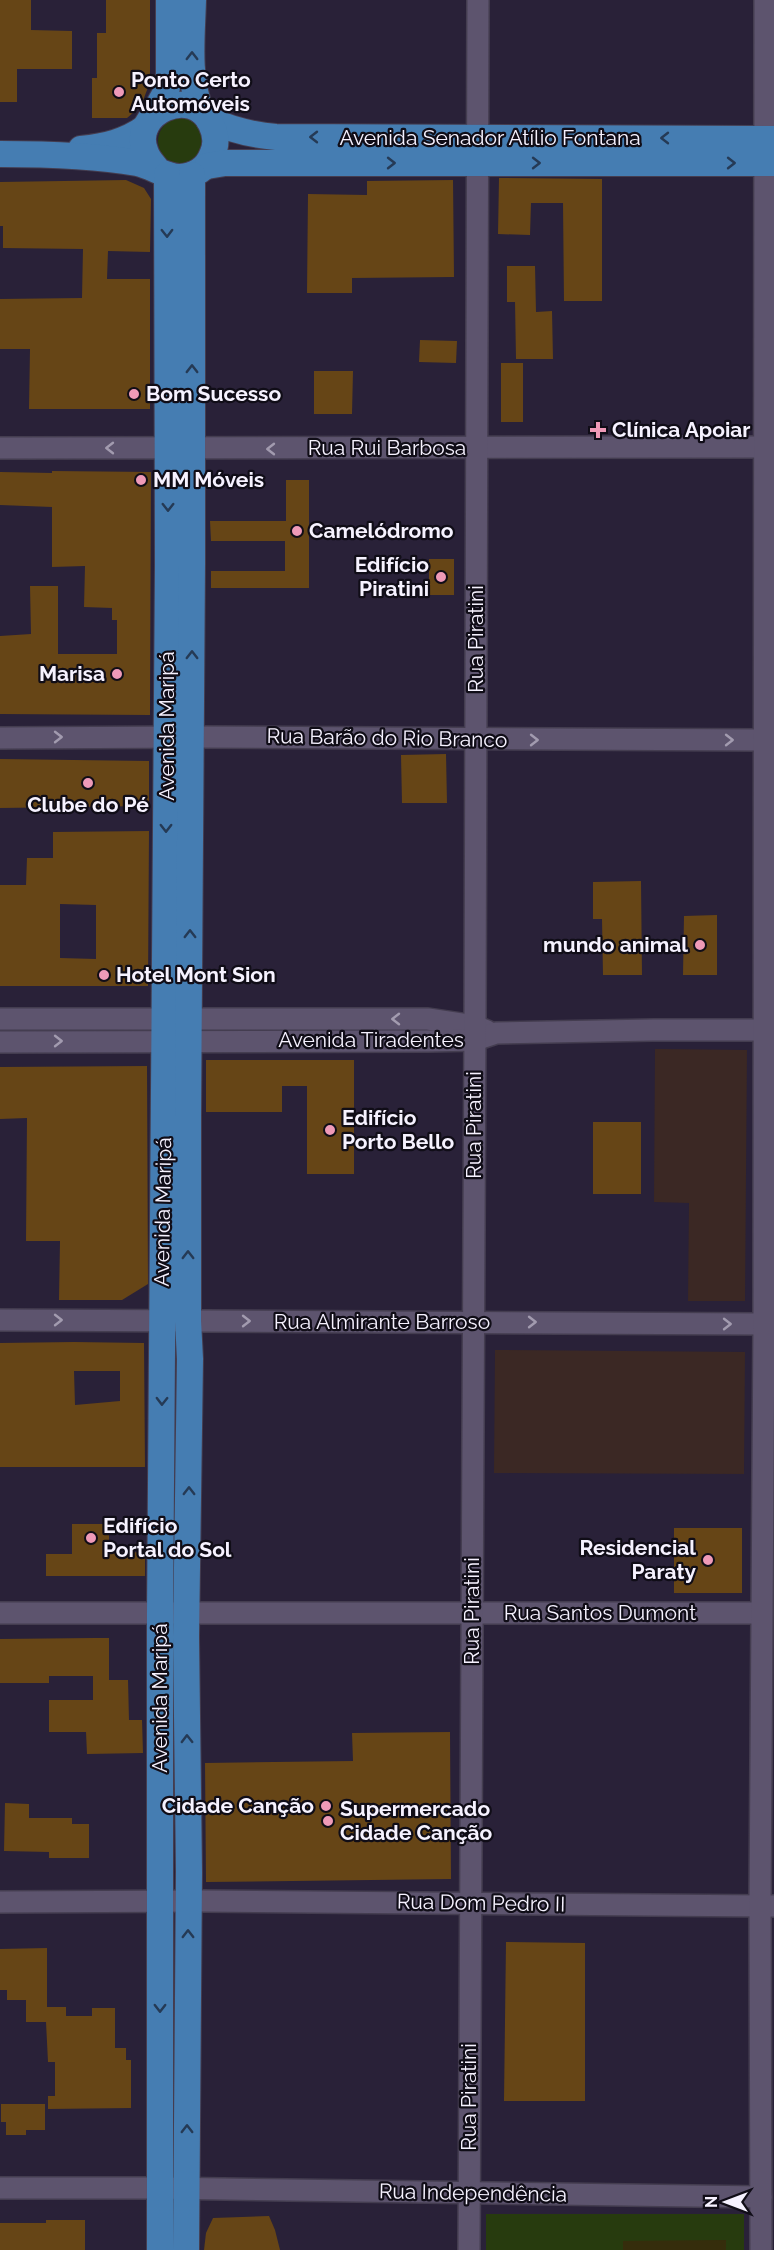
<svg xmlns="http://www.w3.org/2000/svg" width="774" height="2250" font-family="Raleway,sans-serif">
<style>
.education{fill:#3b2824}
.green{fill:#273b0e}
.sand{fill:#352d0c}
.building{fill:#664516;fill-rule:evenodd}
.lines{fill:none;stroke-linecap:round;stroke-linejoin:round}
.minor-casing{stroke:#443d50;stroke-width:24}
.major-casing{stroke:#443d50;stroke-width:28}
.minor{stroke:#5d546e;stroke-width:21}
.major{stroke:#457db2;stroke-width:26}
.oneway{stroke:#253a55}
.oneway2{stroke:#a29baf}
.poi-dot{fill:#ef9ab8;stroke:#100d17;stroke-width:2}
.labels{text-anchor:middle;stroke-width:4.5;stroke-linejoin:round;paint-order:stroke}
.poi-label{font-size:21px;font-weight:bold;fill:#f6f2ff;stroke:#100d17;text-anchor:start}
.street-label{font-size:21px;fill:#f6f2ff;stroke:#100d17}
</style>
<rect width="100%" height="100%" fill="#292138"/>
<g class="education">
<polygon points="655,1049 747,1050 745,1301 688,1301 689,1203 654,1202"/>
<polygon points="495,1350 745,1352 744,1474 494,1473"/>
</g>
<g class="green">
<circle cx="181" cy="141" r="23"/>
<rect x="486" y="2214" width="258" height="36"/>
</g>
<polygon class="sand" points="726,2240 726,2250 623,2250 623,2241"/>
<g class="building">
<polygon points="0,0 31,0 31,30 72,31 72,69 17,69 17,102 0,102"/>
<polygon points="106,0 150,0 150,82 141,106 127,118 92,118 92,78 97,78 97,33 106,33"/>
<polygon points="499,178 602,179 602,301 564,301 563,203 531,203 530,235 498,234"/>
<polygon points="126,180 144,188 151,199 150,252 108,251 107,279 150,279 150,409 29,409 30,349 0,349 0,299 82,298 83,249 3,248 3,226 0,226 0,182"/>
<polygon points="453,180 454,277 352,278 352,293 307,293 308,194 367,195 367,181"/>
<polygon points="507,266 535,266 536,312 552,311 553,359 516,359 515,302 507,302"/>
<polygon points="420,340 457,341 456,363 419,362"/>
<rect x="501" y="363" width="22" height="59"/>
<polygon points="314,371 353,371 352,414 314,414"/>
<polygon points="52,471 151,472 150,715 0,714 0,636 31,634 30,586 58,586 58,654 117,654 117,620 112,620 112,608 84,607 85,566 52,567 52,507 0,505 0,472 52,473"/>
<polygon points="286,480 309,480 309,588 211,588 211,571 285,571 285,541 211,541 210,521 286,521"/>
<rect x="429" y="559" width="25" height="36"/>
<polygon points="446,754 447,803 402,803 401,755"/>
<polygon points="0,759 149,761 149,806 0,808"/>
<path d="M149 831 148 986H0V885H26L27 858H53V832ZM60 904 96 905V959L60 958Z"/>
<polygon points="641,881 642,975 603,975 602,919 593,919 593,882"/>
<polygon points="717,915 717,975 683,975 684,916"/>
<polygon points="206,1060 354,1060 354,1174 307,1174 307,1086 282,1086 282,1112 206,1112"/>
<polygon points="147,1066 148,1284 122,1300 59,1300 60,1241 26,1241 27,1118 0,1119 0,1067"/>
<rect x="593" y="1122" width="48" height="72"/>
<path d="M74 1342 144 1343 145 1467H0V1343ZM74 1371H120V1401L75 1405Z"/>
<polygon points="72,1524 109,1524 109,1553 145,1552 145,1576 46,1576 46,1554 72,1554"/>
<rect x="674" y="1528" width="68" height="65"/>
<polygon points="93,1638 109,1638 109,1680 128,1680 129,1720 142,1720 143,1753 87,1754 86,1732 49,1732 49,1700 93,1700 93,1676 49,1676 49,1683 0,1683 0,1639"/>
<polygon points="450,1732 451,1879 206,1882 205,1763 353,1761 352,1733"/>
<polygon points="5,1803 29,1804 29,1818 72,1818 72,1824 89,1824 89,1858 49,1858 49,1852 4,1851"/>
<polygon points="506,1942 585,1943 585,2101 504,2101"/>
<polygon points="47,1948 47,2007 66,2007 66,2016 92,2016 92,2008 115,2008 115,2048 126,2048 126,2060 131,2060 131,2108 48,2109 48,2096 55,2096 55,2062 48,2062 46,2022 26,2022 26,2000 7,2000 7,1990 0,1990 0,1949"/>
<polygon points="1,2104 45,2104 45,2130 26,2130 26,2135 6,2135 6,2122 1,2122"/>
<polygon points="269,2216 275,2230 280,2250 204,2250 206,2233 213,2218"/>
<polygon points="46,2220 85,2220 85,2250 0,2250 0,2223 46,2223"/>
</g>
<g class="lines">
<g class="minor-casing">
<g id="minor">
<polyline points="0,448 774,447"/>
<polyline points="0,738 191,737 774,740"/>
<polyline points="0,1019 428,1019 475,1026 487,1031"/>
<polyline points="0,1042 429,1041 475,1040 496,1033 653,1030 774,1030"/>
<polyline points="0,1320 774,1324"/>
<polyline points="0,1613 761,1613"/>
<polyline points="0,1902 203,1901 773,1906"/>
<polyline points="0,2188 160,2188 761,2197"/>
<polyline points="469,2250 475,1026 478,0"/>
<polyline points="761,2250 760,1906 764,1324 765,0"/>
</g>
</g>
<g class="major-casing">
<g id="major">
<path d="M193 0C192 37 187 77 201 111"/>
<polyline points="152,117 166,92 169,77 169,0"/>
<path d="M209 120C232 130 251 135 276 137L774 139"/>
<path d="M81 149C106 146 125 142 145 128"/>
<path d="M0 154C45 154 92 155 137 163 152 166 165 177 180 177 195 176 207 168 212 155 217 145 216 134 211 124 193 84 128 113 146 153 148 159 153 164 156 168"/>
<polyline points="207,166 225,163 774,163"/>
<polyline points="160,2250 160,1614 168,565 167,175"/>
<polyline points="186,2250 189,1872 186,1637 190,1359 188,1321 188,1117 192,565 192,175"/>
</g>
</g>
<use href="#minor" class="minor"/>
<use href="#major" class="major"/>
</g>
<defs><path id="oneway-chevron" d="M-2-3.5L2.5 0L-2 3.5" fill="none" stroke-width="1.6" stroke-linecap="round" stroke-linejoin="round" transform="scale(1.5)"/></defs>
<g class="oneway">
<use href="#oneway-chevron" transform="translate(192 56) rotate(-90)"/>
<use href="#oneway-chevron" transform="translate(314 137) rotate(-180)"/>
<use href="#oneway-chevron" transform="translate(665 138) rotate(-180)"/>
<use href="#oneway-chevron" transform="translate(391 163)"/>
<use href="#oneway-chevron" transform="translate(536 163)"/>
<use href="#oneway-chevron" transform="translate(731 163)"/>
<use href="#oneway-chevron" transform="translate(167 233) rotate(89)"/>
<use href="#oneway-chevron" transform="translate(192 369) rotate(-90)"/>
<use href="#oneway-chevron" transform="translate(168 507) rotate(90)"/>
<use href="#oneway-chevron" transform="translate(192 655) rotate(-90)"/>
<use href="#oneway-chevron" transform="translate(166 828) rotate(90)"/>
<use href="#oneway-chevron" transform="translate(190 934) rotate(-90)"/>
<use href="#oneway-chevron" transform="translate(188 1255) rotate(-90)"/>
<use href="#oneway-chevron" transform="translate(162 1401) rotate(91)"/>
<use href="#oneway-chevron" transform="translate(189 1491) rotate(-90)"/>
<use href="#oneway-chevron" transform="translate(187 1739) rotate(-91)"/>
<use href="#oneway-chevron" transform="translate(188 1934) rotate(-90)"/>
<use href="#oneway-chevron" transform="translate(160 2008) rotate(90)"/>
<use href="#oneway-chevron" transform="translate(187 2129) rotate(-90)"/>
</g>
<g class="oneway2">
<use href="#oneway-chevron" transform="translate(110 448) rotate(-180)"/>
<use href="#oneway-chevron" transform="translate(271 449) rotate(180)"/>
<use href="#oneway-chevron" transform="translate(58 737)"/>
<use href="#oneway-chevron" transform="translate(534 740)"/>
<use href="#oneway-chevron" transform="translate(729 740)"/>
<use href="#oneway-chevron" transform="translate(396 1019) rotate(180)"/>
<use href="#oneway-chevron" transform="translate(58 1041)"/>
<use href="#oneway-chevron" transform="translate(58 1320)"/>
<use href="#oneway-chevron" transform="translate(246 1321)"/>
<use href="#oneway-chevron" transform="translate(532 1322)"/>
<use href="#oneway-chevron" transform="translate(727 1324)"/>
</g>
<g class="poi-dot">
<circle cx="119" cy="92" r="6"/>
<circle cx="134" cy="394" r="6"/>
<path d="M595 421h6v6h6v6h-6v6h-6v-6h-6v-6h6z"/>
<circle cx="141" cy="480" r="6"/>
<circle cx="297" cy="531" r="6"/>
<circle cx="441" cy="577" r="6"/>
<circle cx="117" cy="674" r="6"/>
<circle cx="88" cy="783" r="6"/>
<circle cx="700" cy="945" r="6"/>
<circle cx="104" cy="975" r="6"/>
<circle cx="330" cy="1130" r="6"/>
<circle cx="91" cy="1538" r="6"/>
<circle cx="708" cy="1560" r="6"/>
<circle cx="326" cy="1806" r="6"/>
<circle cx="328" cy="1821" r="6"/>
</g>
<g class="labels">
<g class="poi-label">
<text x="131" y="87">Ponto Certo<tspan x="131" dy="24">Automóveis</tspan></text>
<text x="146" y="401">Bom Sucesso</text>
<text x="612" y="437">Clínica Apoiar</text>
<text x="153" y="487">MM Móveis</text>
<text x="309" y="538">Camelódromo</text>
<text x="429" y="572" text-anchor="end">Edifício<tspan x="429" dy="24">Piratini</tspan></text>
<text x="105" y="681" text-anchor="end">Marisa</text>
<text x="88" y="812" text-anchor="middle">Clube do Pé</text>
<text x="688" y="952" text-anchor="end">mundo animal</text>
<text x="116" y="982">Hotel Mont Sion</text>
<text x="342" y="1125">Edifício<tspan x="342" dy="24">Porto Bello</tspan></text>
<text x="103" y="1533">Edifício<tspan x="103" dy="24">Portal do Sol</tspan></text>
<text x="696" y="1555" text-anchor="end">Residencial<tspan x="696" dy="24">Paraty</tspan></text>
<text x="314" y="1813" text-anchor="end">Cidade Canção</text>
<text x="340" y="1816">Supermercado<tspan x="340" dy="24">Cidade Canção</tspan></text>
</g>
<g class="street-label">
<text x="490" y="145">Avenida Senador Atílio Fontana</text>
<text x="387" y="455">Rua Rui Barbosa</text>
<text transform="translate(476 639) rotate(-90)" y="7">Rua Piratini</text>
<text transform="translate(167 726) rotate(-90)" y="7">Avenida Maripá</text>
<text transform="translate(387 738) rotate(1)" y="7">Rua Barão do Rio Branco</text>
<text x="371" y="1047">Avenida Tiradentes</text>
<text transform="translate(474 1125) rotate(-90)" y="7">Rua Piratini</text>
<text transform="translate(163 1212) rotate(-89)" y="7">Avenida Maripá</text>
<text x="382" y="1329">Rua Almirante Barroso</text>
<text transform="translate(472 1611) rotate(-90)" y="7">Rua Piratini</text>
<text x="600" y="1620">Rua Santos Dumont</text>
<text transform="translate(160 1698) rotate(-90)" y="7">Avenida Maripá</text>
<text transform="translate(481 1903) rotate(1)" y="7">Rua Dom Pedro II</text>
<text transform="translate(469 2097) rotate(-90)" y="7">Rua Piratini</text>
<text transform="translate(473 2193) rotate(1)" y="7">Rua Independência</text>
</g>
</g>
<g transform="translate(726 2202) rotate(270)" stroke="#100d17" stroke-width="4.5" paint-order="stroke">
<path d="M0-4.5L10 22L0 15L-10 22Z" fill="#f6f2ff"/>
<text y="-9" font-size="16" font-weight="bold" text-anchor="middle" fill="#f6f2ff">N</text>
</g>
</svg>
